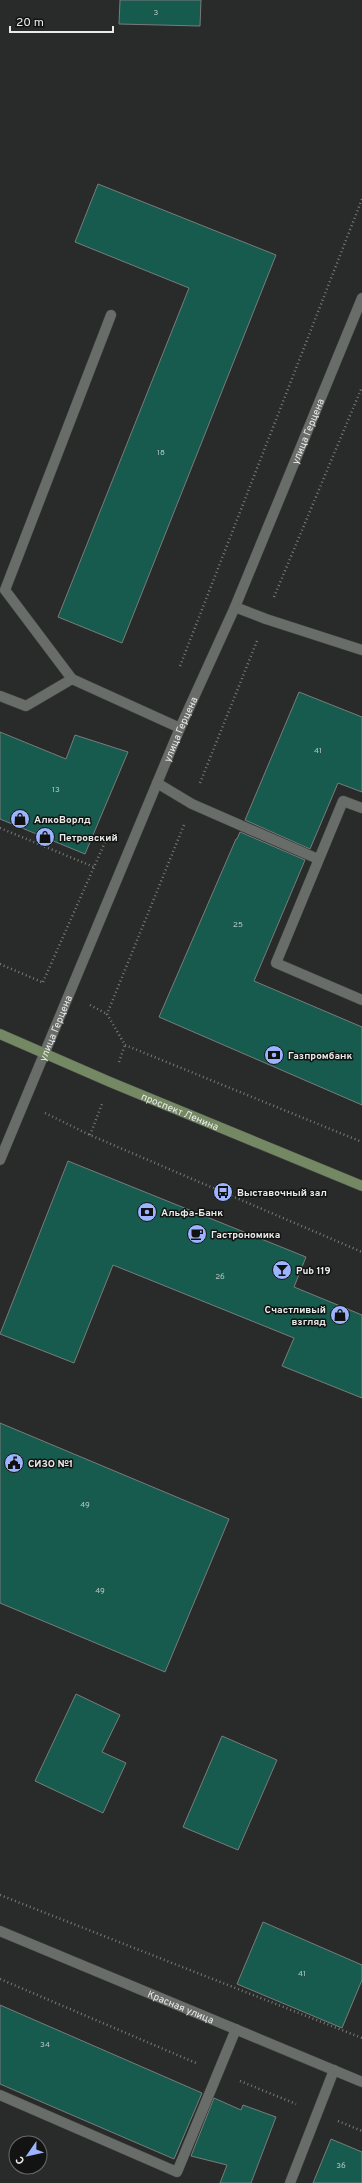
<svg xmlns="http://www.w3.org/2000/svg" width="362" height="2183" font-family="Overpass,sans-serif">
<style>
.building{fill:#175b4e;stroke:#787c7b}
.lines{fill:none;stroke-linecap:round;stroke-linejoin:round}
.lane-casing{stroke:#454846;stroke-width:11}
.street-casing{stroke:#454846;stroke-width:11}
.secondary-casing{stroke:#454846;stroke-width:11}
.path{stroke:#797b79;stroke-width:2.5;stroke-dasharray:1 3;stroke-linecap:butt}
.lane{stroke:#696d6a;stroke-width:10}
.street{stroke:#696d6a;stroke-width:10}
.secondary{stroke:#748863;stroke-width:10}
.labels{text-anchor:middle;stroke-width:3;stroke-linejoin:round;paint-order:stroke}
.number-label{font-size:8px;fill:#b4c7c2}
.street-label{font-size:10px;fill:#e9ebe9;stroke:#121312}
.poi-label{font-size:10px;font-weight:bold;fill:#e9ebe9;stroke:#121312;text-anchor:start}
</style>
<rect width="100%" height="100%" fill="#282b29"/>
<g class="building">
<polygon points="120,0 201,0 200,26 119,24"/>
<polygon points="98,184 276,255 122,643 58,617 189,288 75,242"/>
<polygon points="299,692 362,717 362,792 338,783 310,849 245,820"/>
<polygon points="0,732 66,759 75,735 128,752 85,854 0,819"/>
<polygon points="240,832 305,860 254,981 362,1027 362,1105 159,1017 236,839 237,839"/>
<polygon points="68,1161 306,1257 294,1287 362,1315 362,1398 282,1366 294,1338 113,1265 74,1363 0,1334"/>
<polygon points="0,1423 229,1519 165,1672 0,1603"/>
<polygon points="76,1694 120,1715 102,1752 126,1763 103,1813 35,1781"/>
<polygon points="222,1736 277,1760 238,1850 183,1827"/>
<polygon points="263,1922 362,1965 362,1980 342,2028 237,1984"/>
<polygon points="0,2005 202,2093 174,2159 0,2084"/>
<polygon points="214,2098 241,2110 243,2105 276,2117 251,2183 220,2183 227,2165 191,2156"/>
<polygon points="331,2139 362,2152 362,2183 313,2183"/>
</g>
<g class="lines">
<g class="lane-casing">
<g id="lane">
<polyline points="235,607 266,619 362,650"/>
<polyline points="72,679 5,590 111,315"/>
<polyline points="0,696 26,706 72,679 180,728"/>
<polyline points="157,783 192,804 318,859"/>
<polyline points="362,808 343,801 276,963 362,1000"/>
<polyline points="0,2095 177,2172 236,2029"/>
<polyline points="290,2183 334,2070"/>
</g>
</g>
<g class="street-casing">
<g id="street">
<path id="s1" d="M0 1160 180 728 235 607 362 298"/>
<path id="s2" d="M0 1931 362 2082"/>
</g>
</g>
<g class="secondary-casing">
<g id="secondary">
<path id="s3" d="M0 1034 110 1082 362 1186"/>
</g>
</g>
<g class="path">
<polyline points="274,597 362,387"/>
<polyline points="180,666 362,199"/>
<polyline points="200,783 257,641"/>
<polyline points="184,825 107,1014 125,1045 362,1142"/>
<polyline points="0,828 94,867"/>
<polyline points="0,964 44,983"/>
<polyline points="43,982 106,840"/>
<polyline points="90,1005 107,1014"/>
<polyline points="119,1062 125,1045"/>
<polyline points="45,1113 90,1135 362,1252"/>
<polyline points="90,1135 102,1104"/>
<polyline points="0,1895 362,2038"/>
<polyline points="0,1979 196,2063"/>
<polyline points="240,2081 296,2104"/>
<polyline points="338,2121 362,2131"/>
</g>
<use href="#lane" class="lane"/>
<use href="#street" class="street"/>
<use href="#secondary" class="secondary"/>
</g>
<defs>
<g id="shop-disc" transform="scale(1)"><circle r="9.5" fill="#9cb4fd" stroke="#121312"/><path d="M-5-2.5h2.3a2.7 3.5 0 0 1 5.4 0H5L5.5 6h-11ZM-1.5-2.5h3a1.5 2.3 0 0 0-3 0Z" fill="#111"/></g>
<g id="bank-disc" transform="scale(1)"><circle r="9.5" fill="#9cb4fd" stroke="#121312"/><path d="M-6-4H6V4H-6ZM0-2.3a2.3 2.3 0 1 0 0 4.6a2.3 2.3 0 1 0 0-4.6Z" fill="#111"/></g>
<g id="bus-disc" transform="scale(1)"><circle r="9.5" fill="#9cb4fd" stroke="#121312"/><path d="M-5-6H5V4H4V6H2V4H-2V6H-4V4H-5ZM-3.5-4V0h7V-4ZM-3.5 1.2v1.5H-2V1.2ZM2 1.2v1.5H3.5V1.2Z" fill="#111"/></g>
<g id="cafe-disc" transform="scale(1)"><circle r="9.5" fill="#9cb4fd" stroke="#121312"/><path d="M-5.5-4.5H6V0H3Q3 3.5 0 3.5H-2.5Q-5.5 3.5-5.5 0ZM3-3.2v2h1.7v-2ZM-6 4.5H4V6H-6Z" fill="#111"/></g>
<g id="bar-disc" transform="scale(1)"><circle r="9.5" fill="#9cb4fd" stroke="#121312"/><path d="M-6-5H6L.8 .8V4.5H3.5V6h-7V4.5H-.8V.8Z" fill="#111"/></g>
<g id="civic-disc" transform="scale(1)"><circle r="9.5" fill="#9cb4fd" stroke="#121312"/><path d="M-.6-6.5H3V-4.5H.6V-3L4-1V1h2V6H-6V1h2V-1L-.6-3ZM-1.2 2.5V6h2.4V2.5Z" fill="#111"/></g>
</defs>
<g fill-rule="evenodd">
<use href="#shop-disc" x="20" y="819"/>
<use href="#shop-disc" x="45" y="837"/>
<use href="#bank-disc" x="274" y="1055"/>
<use href="#bus-disc" x="223" y="1192"/>
<use href="#bank-disc" x="147" y="1212"/>
<use href="#cafe-disc" x="197" y="1234"/>
<use href="#bar-disc" x="282" y="1270"/>
<use href="#shop-disc" x="340" y="1315"/>
<use href="#civic-disc" x="14" y="1463"/>
</g>
<g class="labels">
<g class="number-label">
<text x="156" y="15">3</text>
<text x="161" y="455">18</text>
<text x="318" y="753">41</text>
<text x="56" y="792">13</text>
<text x="238" y="927">25</text>
<text x="220" y="1279">26</text>
<text x="85" y="1507">49</text>
<text x="100" y="1593">49</text>
<text x="302" y="1976">41</text>
<text x="45" y="2047">34</text>
<text x="341" y="2168">36</text>
</g>
<g class="street-label">
<text dy="4" stroke="none"><textPath href="#s1" startOffset="791">улица Герцена</textPath></text>
<text dy="4" stroke="none"><textPath href="#s1" startOffset="467">улица Герцена</textPath></text>
<text dy="4" stroke="none"><textPath href="#s1" startOffset="143">улица Герцена</textPath></text>
<text dy="4" stroke="none"><textPath href="#s3" startOffset="196">проспект Ленина</textPath></text>
<text dy="4" stroke="none"><textPath href="#s2" startOffset="196">Красная улица</textPath></text>
</g>
<g class="poi-label">
<text x="34" y="823">АлкоВорлд</text>
<text x="59" y="841">Петровский</text>
<text x="288" y="1059">Газпромбанк</text>
<text x="237" y="1196">Выставочный зал</text>
<text x="161" y="1216">Альфа-Банк</text>
<text x="211" y="1238">Гастрономика</text>
<text x="296" y="1274">Pub 119</text>
<text x="326" y="1313" text-anchor="end">Счастливый<tspan x="326" dy="12">взгляд</tspan></text>
<text x="28" y="1467">СИЗО №1</text>
</g>
</g>
<g transform="translate(28 2155) rotate(236)"><circle r="19" fill="#121312" stroke="#686968"/>
<path d="M0-3L7 15L0 10L-7 15Z" fill="#9cb4fd"/>
<text y="-6" font-size="11" font-weight="bold" text-anchor="middle" fill="#e9ebe9">С</text>
</g>
<path d="M10 26v6h103v-6" fill="none" stroke="#e9ebe9" stroke-width="2"/>
<text x="16" y="26" font-size="12" fill="#e9ebe9" stroke="#121312" stroke-width="3" paint-order="stroke">20 m</text>
</svg>
